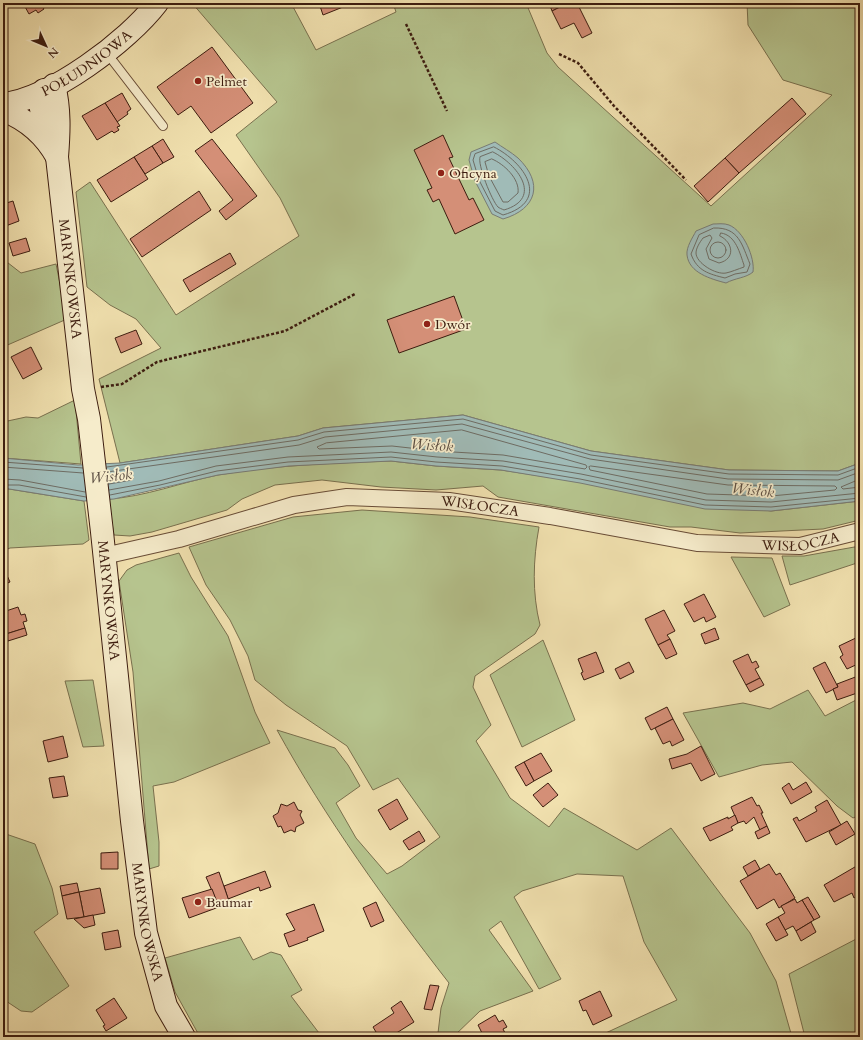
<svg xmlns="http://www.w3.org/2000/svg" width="863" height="1040" font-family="Cardo,serif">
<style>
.green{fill:#b6c48e;stroke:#79704e}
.water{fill:#a0bbb7;stroke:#787b74}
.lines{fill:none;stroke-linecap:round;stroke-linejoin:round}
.shore{stroke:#6e6c63;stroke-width:1}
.building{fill:#d48f77;stroke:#3c1c0f}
.lane-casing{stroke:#694d37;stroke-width:10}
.street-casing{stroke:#694d37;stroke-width:18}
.secondary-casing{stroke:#3c1c0f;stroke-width:24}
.path{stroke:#3c1c0f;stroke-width:2.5;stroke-dasharray:3 2;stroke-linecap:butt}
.lane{stroke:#f6eccb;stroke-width:8}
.street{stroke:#f6eccb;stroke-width:16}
.secondary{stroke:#f6eccb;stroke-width:22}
.poi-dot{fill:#8f2418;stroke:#f6eccb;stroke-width:1.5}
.labels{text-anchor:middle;stroke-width:3.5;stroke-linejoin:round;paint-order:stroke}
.street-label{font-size:14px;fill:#3c1c0f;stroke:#f6eccb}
.poi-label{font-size:14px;fill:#3c1c0f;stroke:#f6eccb;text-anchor:start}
.water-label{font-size:15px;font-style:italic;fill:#5a4c41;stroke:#f6eccb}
</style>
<rect width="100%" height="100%" fill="#f1e1af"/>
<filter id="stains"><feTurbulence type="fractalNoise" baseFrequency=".005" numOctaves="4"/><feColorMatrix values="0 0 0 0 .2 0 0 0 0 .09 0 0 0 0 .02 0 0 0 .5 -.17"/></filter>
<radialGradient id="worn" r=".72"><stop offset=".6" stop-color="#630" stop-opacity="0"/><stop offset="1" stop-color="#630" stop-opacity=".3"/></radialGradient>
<g class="green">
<polygon points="192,3 291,3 316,50 396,12 393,3 526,3 547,53 558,67 711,206 832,95 783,80 748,25 747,3 860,3 860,463 838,471 729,470 591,451 463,415 323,428 298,436 120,463 99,379 161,348 136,319 110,305 87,287 76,192 90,182 176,315 299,236 280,198 236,135 277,102"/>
<polygon points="3,259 21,273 56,264 67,319 3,347"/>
<polygon points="75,400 81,464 3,458 3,422 26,417 38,418"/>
<path d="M391 461 436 466 501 470 771 511 860 501V520L823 529 740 533 691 527H670L498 497 483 486 436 490 381 487 322 480 275 485 242 499 227 510 152 532 130 536 114 535 108 499C145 497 182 482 218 475 275 465 333 463 391 461Z"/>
<polygon points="3,488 84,501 89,540 83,544 10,548 3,551"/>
<path d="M362 510 470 517 539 527C533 560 532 593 540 625L535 634 475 676 473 687 491 725 476 741 510 798 549 827 564 808 637 850 671 828 750 933 776 981 792 1037H597L677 1000 644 942 623 876 577 874 522 891 514 897 561 979 539 989 501 921 489 930 533 991 480 1011 453 1037H441L438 1033 441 1008 449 983C386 902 326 819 277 730L335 748 348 765 360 786 336 803 356 838 387 874 402 866 440 837 398 778 373 790 347 746 286 705 255 680 248 656 230 620 206 585 189 547 293 517Z"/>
<polygon points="860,546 860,562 790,585 782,556 804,556"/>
<polygon points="179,553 191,577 228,636 255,712 270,743 174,782 153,786 159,842 159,866 149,869 133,672 119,581 127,570 136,565"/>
<polygon points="731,557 772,558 790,605 764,617"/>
<polygon points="543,640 575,720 522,747 490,675"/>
<polygon points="93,680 104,746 83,747 65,681"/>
<polygon points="808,690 825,716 860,698 860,815 853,818 837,806 792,762 762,765 719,777 683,713 743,703 770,709"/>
<polygon points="3,833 35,844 52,888 58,914 34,932 69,986 32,1012 21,1011 3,999"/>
<polygon points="240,937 253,960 271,952 281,955 302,990 291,996 322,1037 200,1037 175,992 165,958"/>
<polygon points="860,937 860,990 858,991 860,993 860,1037 805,1037 789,974"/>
</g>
<g class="water">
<path d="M495 142C502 147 511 152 518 158 544 183 537 209 503 219L492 214 475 181 469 160 471 152Z"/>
<path d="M713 224C718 224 724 223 729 225 744 231 755 258 753 272 746 278 735 278 726 283 711 279 689 273 687 255 686 247 693 237 696 231Z"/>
<polygon points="463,415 591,451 729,470 838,471 860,463 860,501 771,511 705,509 580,483 501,470 436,466 391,461 289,466 218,475 114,499 84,501 3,488 3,458 78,465 120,463 298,436 323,428"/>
</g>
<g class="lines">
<g class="shore">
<path d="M494 147C524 162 552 201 503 215L495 211 479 180 473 160 475 154Z"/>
<path d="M493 152C517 164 544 198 504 210 502 209 499 208 498 207 492 201 477 164 480 157Z"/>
<path d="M492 159C504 164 520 179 518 193L508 202H503L489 176 485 162Z"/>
<path d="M714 228C739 227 742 245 750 264L747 272 735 274 725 278C709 274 697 271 691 254L699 235Z"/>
<path d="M721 233C736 235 740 254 744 265V267C738 269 731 272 726 273 716 275 696 263 696 253 696 248 700 242 703 238L710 235 712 238 706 249 709 259 719 263C736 259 733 242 720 236Z"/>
<circle cx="718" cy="250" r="8"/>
<polygon points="462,430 586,465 587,467 585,469 503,455 437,451 392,446 319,449 317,447 326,443"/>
<polyline points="3,462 83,468"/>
<polygon points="591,466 728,485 835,486 837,488 835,490 771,496 707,494 590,470 589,467"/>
<polyline points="3,467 83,473"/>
<polyline points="107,467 298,440 324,432 463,419 591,455 729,474 838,475 860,467"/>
<polyline points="107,472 299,445 325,437 462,424 590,459 728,479 838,480 860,472"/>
<polyline points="108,478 132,476 134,478 132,480 109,484"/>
<polyline points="3,479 20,480 85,492"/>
<polyline points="860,479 841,487 843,489 860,487"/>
<polyline points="3,485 19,485 86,497"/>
<polyline points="109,490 159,481 216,466 288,457 391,452 437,457 503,461 581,474 706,500 771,502 860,493"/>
<polyline points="110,495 160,485 217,471 288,462 391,457 436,462 502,466 580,479 705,505 771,507 860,498"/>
</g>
</g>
<g class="building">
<polygon points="23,3 47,3 42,6 44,9 38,13 36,10 29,14"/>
<polygon points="319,3 341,3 343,7 323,15"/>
<polygon points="549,3 568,3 552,11"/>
<polygon points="568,3 577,3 592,33 582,38 574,23 561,29 552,11"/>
<polygon points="212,47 253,103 211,133 191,106 178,115 157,87"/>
<polygon points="122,93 131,109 127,112 128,114 117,122 105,103"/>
<polygon points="792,98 806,114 739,173 725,158"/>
<polygon points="105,103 120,126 117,127 119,130 114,133 112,131 97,140 82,116"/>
<polygon points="443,135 453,157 449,158 469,200 473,198 484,220 455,234 439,199 433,202 427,190 432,188 414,150"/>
<polygon points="163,139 174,157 163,163 152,146"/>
<polygon points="212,139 257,196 226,220 219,211 233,200 195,151"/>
<polygon points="152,146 163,163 145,174 134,157"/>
<polygon points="134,157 148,179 111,202 97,180"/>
<polygon points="725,158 739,173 708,202 694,186"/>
<polygon points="199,191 211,210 142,257 130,239"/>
<polygon points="13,201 19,221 3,227 3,204"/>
<polygon points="26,238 30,251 13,256 9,243"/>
<polygon points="230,253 236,264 190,292 183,280"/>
<polygon points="454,296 466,329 399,353 387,320"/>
<polygon points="136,330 142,344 121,353 115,338"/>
<polygon points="31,347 42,369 23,379 11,357"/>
<polygon points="5,571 10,582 3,585 3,572"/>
<polygon points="704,594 716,617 706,622 704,617 694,622 684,604"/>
<polygon points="18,607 21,615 25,614 27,621 23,622 25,628 6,634 3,624 3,612"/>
<polygon points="664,610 675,631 667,635 670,639 658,645 645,619"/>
<polygon points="25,628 27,635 8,641 6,634"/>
<polygon points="715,628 719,639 705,644 701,634"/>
<polygon points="860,636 860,663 847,669 840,657 843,655 839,646"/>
<polygon points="670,639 677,654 666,659 658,645"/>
<polygon points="596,652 604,672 584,680 581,673 583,672 578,659"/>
<polygon points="748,654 752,663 756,661 759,667 755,669 760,678 746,685 733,661"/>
<polygon points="629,662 634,672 620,679 615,669"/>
<polygon points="825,662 838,687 826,693 813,668"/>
<polygon points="858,676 860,692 837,700 833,689 838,687 837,684"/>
<polygon points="760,678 764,685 750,692 746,685"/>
<polygon points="667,707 673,719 651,730 645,718"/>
<polygon points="673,719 684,740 672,746 670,741 663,744 655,728"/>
<polygon points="63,736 68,757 48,762 43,741"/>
<polygon points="701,746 715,774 701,781 691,763 672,769 669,759 687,754"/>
<polygon points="541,753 552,771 534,781 524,762"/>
<polygon points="524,762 534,781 526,786 515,767"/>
<polygon points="64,776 68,796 53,798 49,778"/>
<polygon points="806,782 812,792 791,804 782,788 789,783 793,790"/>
<polygon points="548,783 558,795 543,807 533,795"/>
<polygon points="752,797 757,806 759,805 763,813 761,813 767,826 760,830 754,817 746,824 744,821 738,823 731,807"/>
<polygon points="397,799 408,819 390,830 378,810"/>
<polygon points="827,800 841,825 806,842 793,819 797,817 799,821 817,811 815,807"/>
<polygon points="294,802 298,810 302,811 300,815 304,823 296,827 295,832 291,830 284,833 281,826 278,827 273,816 278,813 281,804 287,806"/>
<polygon points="735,815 738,823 731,827 733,830 710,841 703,828 728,817 728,819"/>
<polygon points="847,821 855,834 836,845 829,832"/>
<polygon points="767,826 770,833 758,839 755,832"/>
<polygon points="419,831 425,841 409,850 403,841"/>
<polygon points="118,852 118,869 101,869 101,853"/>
<polygon points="755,860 760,869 748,876 743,867"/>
<polygon points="769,864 776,875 780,873 795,898 779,908 774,899 757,909 740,881"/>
<polygon points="860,864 860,894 854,898 852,893 834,902 824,885"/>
<polygon points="265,871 271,887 260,891 259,887 228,899 224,886"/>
<polygon points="219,872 230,904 219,907 206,877"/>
<polygon points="77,883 79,892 62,896 60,886"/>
<polygon points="100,888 105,913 84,917 79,892"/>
<polygon points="212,889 219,907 189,918 182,898"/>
<polygon points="79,892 84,917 67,919 62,896"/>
<polygon points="808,897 820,917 814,920 802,900"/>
<polygon points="795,899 797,903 802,900 814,920 796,931 793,926 785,930 778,917 785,913 781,906"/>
<polygon points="376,902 384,921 371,927 363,908"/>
<polygon points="314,904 324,931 307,938 308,940 289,947 284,934 295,930 286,914"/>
<polygon points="93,915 95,925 84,928 74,919"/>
<polygon points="778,917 788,935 776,941 766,924"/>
<polygon points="811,922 816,932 801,941 796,931"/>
<polygon points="118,930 121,947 105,950 102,933"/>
<polygon points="430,985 439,986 432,1010 424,1009"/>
<polygon points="600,991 612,1016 593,1025 586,1010 583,1011 579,1001"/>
<polygon points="114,998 127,1018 106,1031 103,1026 105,1025 96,1010"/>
<polygon points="401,1001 414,1022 390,1037 379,1037 373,1027 394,1013 391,1008"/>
<polygon points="495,1015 499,1022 503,1020 507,1027 503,1029 507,1037 484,1037 478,1025"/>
</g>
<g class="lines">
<g class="lane-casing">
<polyline id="lane" points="106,52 163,126"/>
</g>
<g class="street-casing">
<g id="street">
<path id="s1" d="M104 556 179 539 294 505 347 497 449 501 550 516 697 543 800 546 860 531"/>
</g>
</g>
<g class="secondary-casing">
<g id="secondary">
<path id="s2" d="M54 85C60 109 59 132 57 157L83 389 89 419 102 532 132 821 146 933 166 1006 184 1037"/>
<polyline points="44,90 40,104 48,142"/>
<path id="s3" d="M3 104C51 99 128 41 157 3"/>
<path d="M3 110C26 119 45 135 57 157"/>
</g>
</g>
<g class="path">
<polyline points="406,24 447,111"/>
<polyline points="559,54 578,63 614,106 686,180"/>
<polyline points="101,387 122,384 157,362 285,331 355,294"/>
</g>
<use href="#lane" class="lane"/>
<use href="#street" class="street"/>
<use href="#secondary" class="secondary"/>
</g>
<g class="poi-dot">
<circle cx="198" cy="81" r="4"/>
<circle cx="441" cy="173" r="4"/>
<circle cx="427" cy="324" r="4"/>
<circle cx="198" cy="902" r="4"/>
</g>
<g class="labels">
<g class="street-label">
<text dy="5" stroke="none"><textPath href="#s3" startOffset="94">POŁUDNIOWA</textPath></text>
<text dy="5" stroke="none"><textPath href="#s2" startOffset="195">MARYNKOWSKA</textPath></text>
<text dy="5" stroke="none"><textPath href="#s1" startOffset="384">WISŁOCZA</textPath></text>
<text dy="5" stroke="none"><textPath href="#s1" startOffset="708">WISŁOCZA</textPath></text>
<text dy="5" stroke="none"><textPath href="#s2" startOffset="519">MARYNKOWSKA</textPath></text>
<text dy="5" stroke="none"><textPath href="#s2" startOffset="843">MARYNKOWSKA</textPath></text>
</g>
<g class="poi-label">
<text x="206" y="86">Pelmet</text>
<text x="449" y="178">Oficyna</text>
<text x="435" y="329">Dwór</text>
<text x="206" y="907">Baumar</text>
</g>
<g class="water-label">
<text transform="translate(432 445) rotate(4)" y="5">Wisłok</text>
<text transform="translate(111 476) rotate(-6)" y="5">Wisłok</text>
<text transform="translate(753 490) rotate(6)" y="5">Wisłok</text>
</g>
</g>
<rect width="863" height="1040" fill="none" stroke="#f1e1af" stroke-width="16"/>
<rect x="4" y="4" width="855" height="1032" fill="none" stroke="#3c1c0f" stroke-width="2"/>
<rect x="8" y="8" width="847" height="1024" fill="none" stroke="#3c1c0f"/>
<g transform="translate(46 46) rotate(134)" stroke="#f6eccb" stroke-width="3" paint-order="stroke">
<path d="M0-3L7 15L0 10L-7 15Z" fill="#3c1c0f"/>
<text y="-6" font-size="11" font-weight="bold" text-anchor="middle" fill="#3c1c0f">N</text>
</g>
<rect width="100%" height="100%" filter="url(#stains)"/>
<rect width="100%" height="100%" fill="url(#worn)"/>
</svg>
